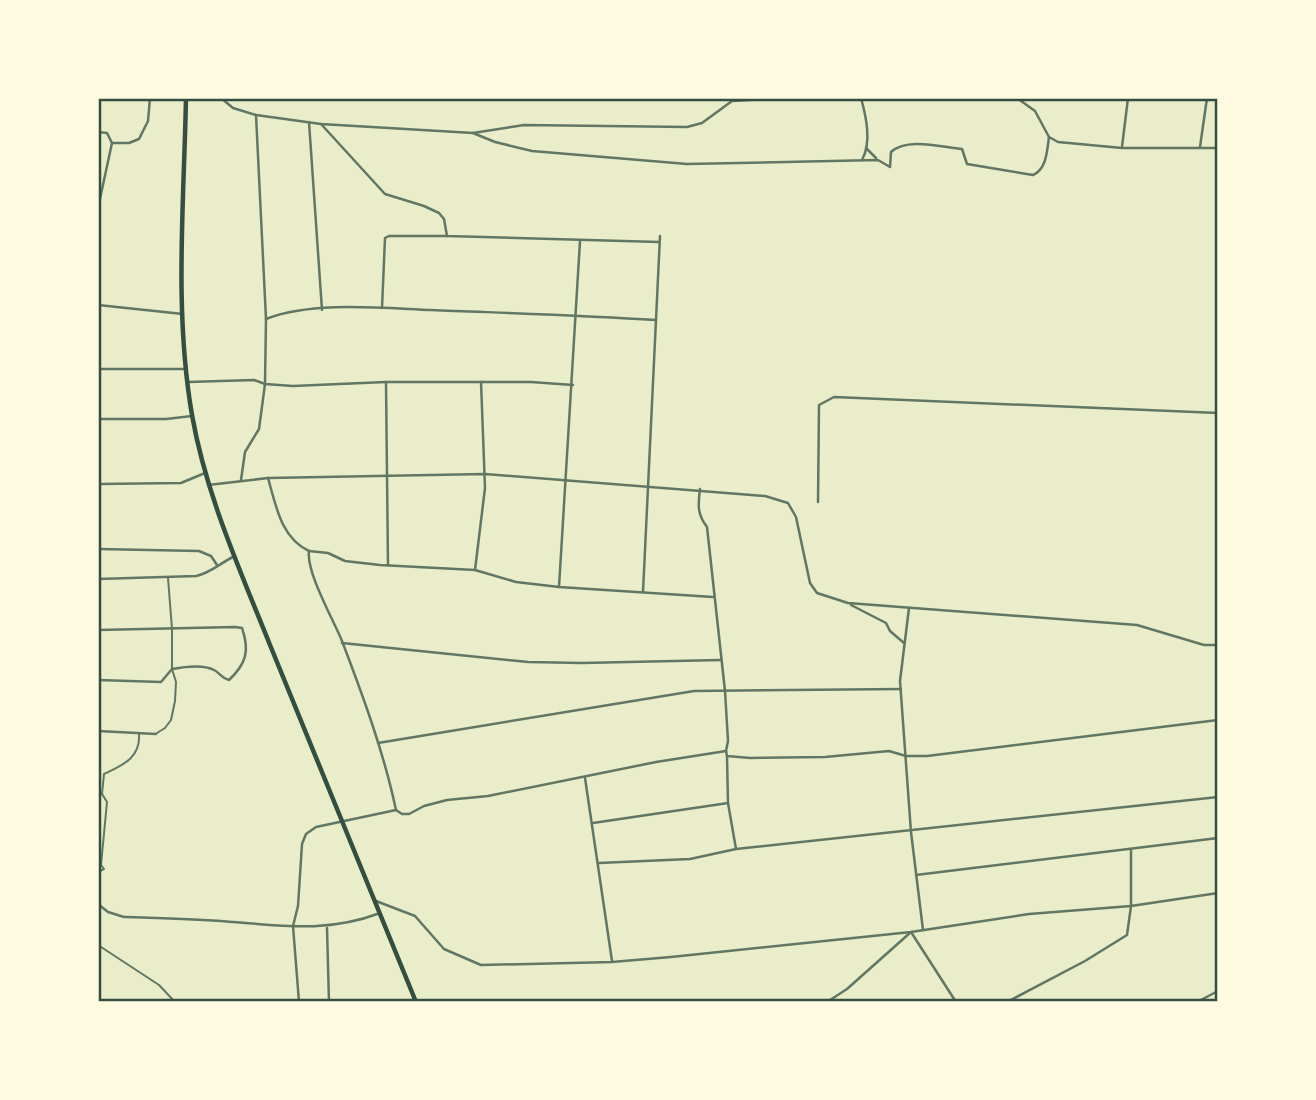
<svg xmlns="http://www.w3.org/2000/svg" width="1316" height="1100" font-family="Lato,sans-serif">
<style>
.lines{fill:none;stroke-linecap:round;stroke-linejoin:round}
.service{stroke:#617663;stroke-width:2}
.minor{stroke:#617663;stroke-width:2.5}
.trunk{stroke:#344e41;stroke-width:4.5}
.neatline{fill:none;stroke:#344e41;stroke-width:2.5}
</style>
<rect width="100%" height="100%" fill="#e9edc9"/>
<g class="lines">
<g class="service">
<polyline points="157,733 165,728 171,720 175,701 176,682 172,669 172,629 168,578"/>
<path d="M98 872 104 869 101 865 107 802 102 794 104 774C123 765 141 758 139 733"/>
<polyline points="98,945 159,985 175,1002"/>
</g>
<g class="minor">
<polyline points="221,98 233,108 256,115 321,124 473,133 524,125 687,127 702,123 732,101 789,98"/>
<path d="M861 98C866 116 872 142 862 160"/>
<polyline points="1017,98 1035,111 1049,137 1058,142 1122,148 1218,148"/>
<polyline points="309,122 322,310"/>
<polyline points="321,124 385,194 424,206 439,213 444,219 447,236 659,242"/>
<polyline points="98,132 107,133 112,143 98,208"/>
<path d="M473 133 495 142 532 151 687 164 878 160 890 167 891 152C907 137 941 147 962 149L967 164 1033 175C1047 169 1047 150 1049 137"/>
<polyline points="112,143 129,143 139,139 148,121 150,98"/>
<polyline points="1122,147 1128,98"/>
<polyline points="1200,147 1207,98"/>
<polyline points="866,148 876,158"/>
<polyline points="98,305 183,314"/>
<polyline points="382,308 385,238 389,236 447,236"/>
<path d="M266 319C312 301 381 308 431 310 506 313 581 315 656 320"/>
<polyline points="98,369 186,369"/>
<polyline points="188,382 254,380 265,384 293,386 386,382 531,382 573,385"/>
<polyline points="386,382 388,565"/>
<polyline points="98,419 166,419 192,416"/>
<path d="M268 478C276 506 281 538 309 551 306 572 333 619 342 641 363 696 384 753 396 810"/>
<polyline points="241,480 245,452 259,429 265,384 266,319 256,115"/>
<polyline points="98,484 181,483 205,473"/>
<polyline points="208,485 268,478 485,474 765,496 788,503 796,517 810,583 817,593 848,603 1137,625 1204,645 1218,645"/>
<path d="M700 489C698 505 697 514 707 527L725 691 728 741 726 751"/>
<polyline points="818,502 819,405 834,397 1218,413"/>
<polyline points="98,549 199,551 211,556 217,565"/>
<polyline points="309,551 328,553 345,561 380,565 475,570 516,582 559,587 713,597"/>
<polyline points="475,570 485,488 481,382"/>
<path d="M98 579 196 576C211 573 220 563 235 556"/>
<polyline points="559,587 580,241"/>
<polyline points="643,592 660,236"/>
<polyline points="851,605 886,623 890,631 904,643"/>
<polyline points="909,608 900,681 911,832 923,930"/>
<path d="M98 630 235 627 242 628C250 651 246 664 229 680 221 678 220 673 214 670 203 664 183 667 172 669L161 682 98 680"/>
<polyline points="342,643 528,662 582,663 721,660"/>
<polyline points="98,731 156,734"/>
<polyline points="378,743 694,691 901,689"/>
<polyline points="727,756 728,803 736,849"/>
<polyline points="585,778 612,961"/>
<polyline points="98,792 102,794"/>
<polyline points="593,823 728,803"/>
<polyline points="599,863 690,859 736,849 1218,797"/>
<polyline points="916,875 1218,838"/>
<polyline points="376,901 415,916 444,949 481,965 612,962 671,957 911,932 1029,914 1131,906 1218,893"/>
<path d="M98 904 108 912 124 917C156 918 189 919 221 921 279 925 325 934 380 913"/>
<polyline points="327,928 329,1002"/>
<polyline points="299,1002 293,926 298,906 302,844 306,834 316,827 396,810 402,814 409,814 424,806 447,800 488,796 656,762 726,751 727,756 750,758 825,757 889,751 906,756 927,756 1218,720"/>
<polyline points="827,1002 847,989 911,932 956,1002"/>
<polyline points="1007,1002 1085,961 1127,935 1131,906 1131,850"/>
<polyline points="1197,1002 1218,991"/>
</g>
<path class="trunk" d="M186 98C184 203 174 311 192 415 206 495 240 570 270 645 318 764 368 883 416 1002"/>
</g>
<rect width="1316" height="1100" fill="none" stroke="#fefae0" stroke-width="200"/>
<rect x="100" y="100" width="1116" height="900" class="neatline"/>
</svg>
